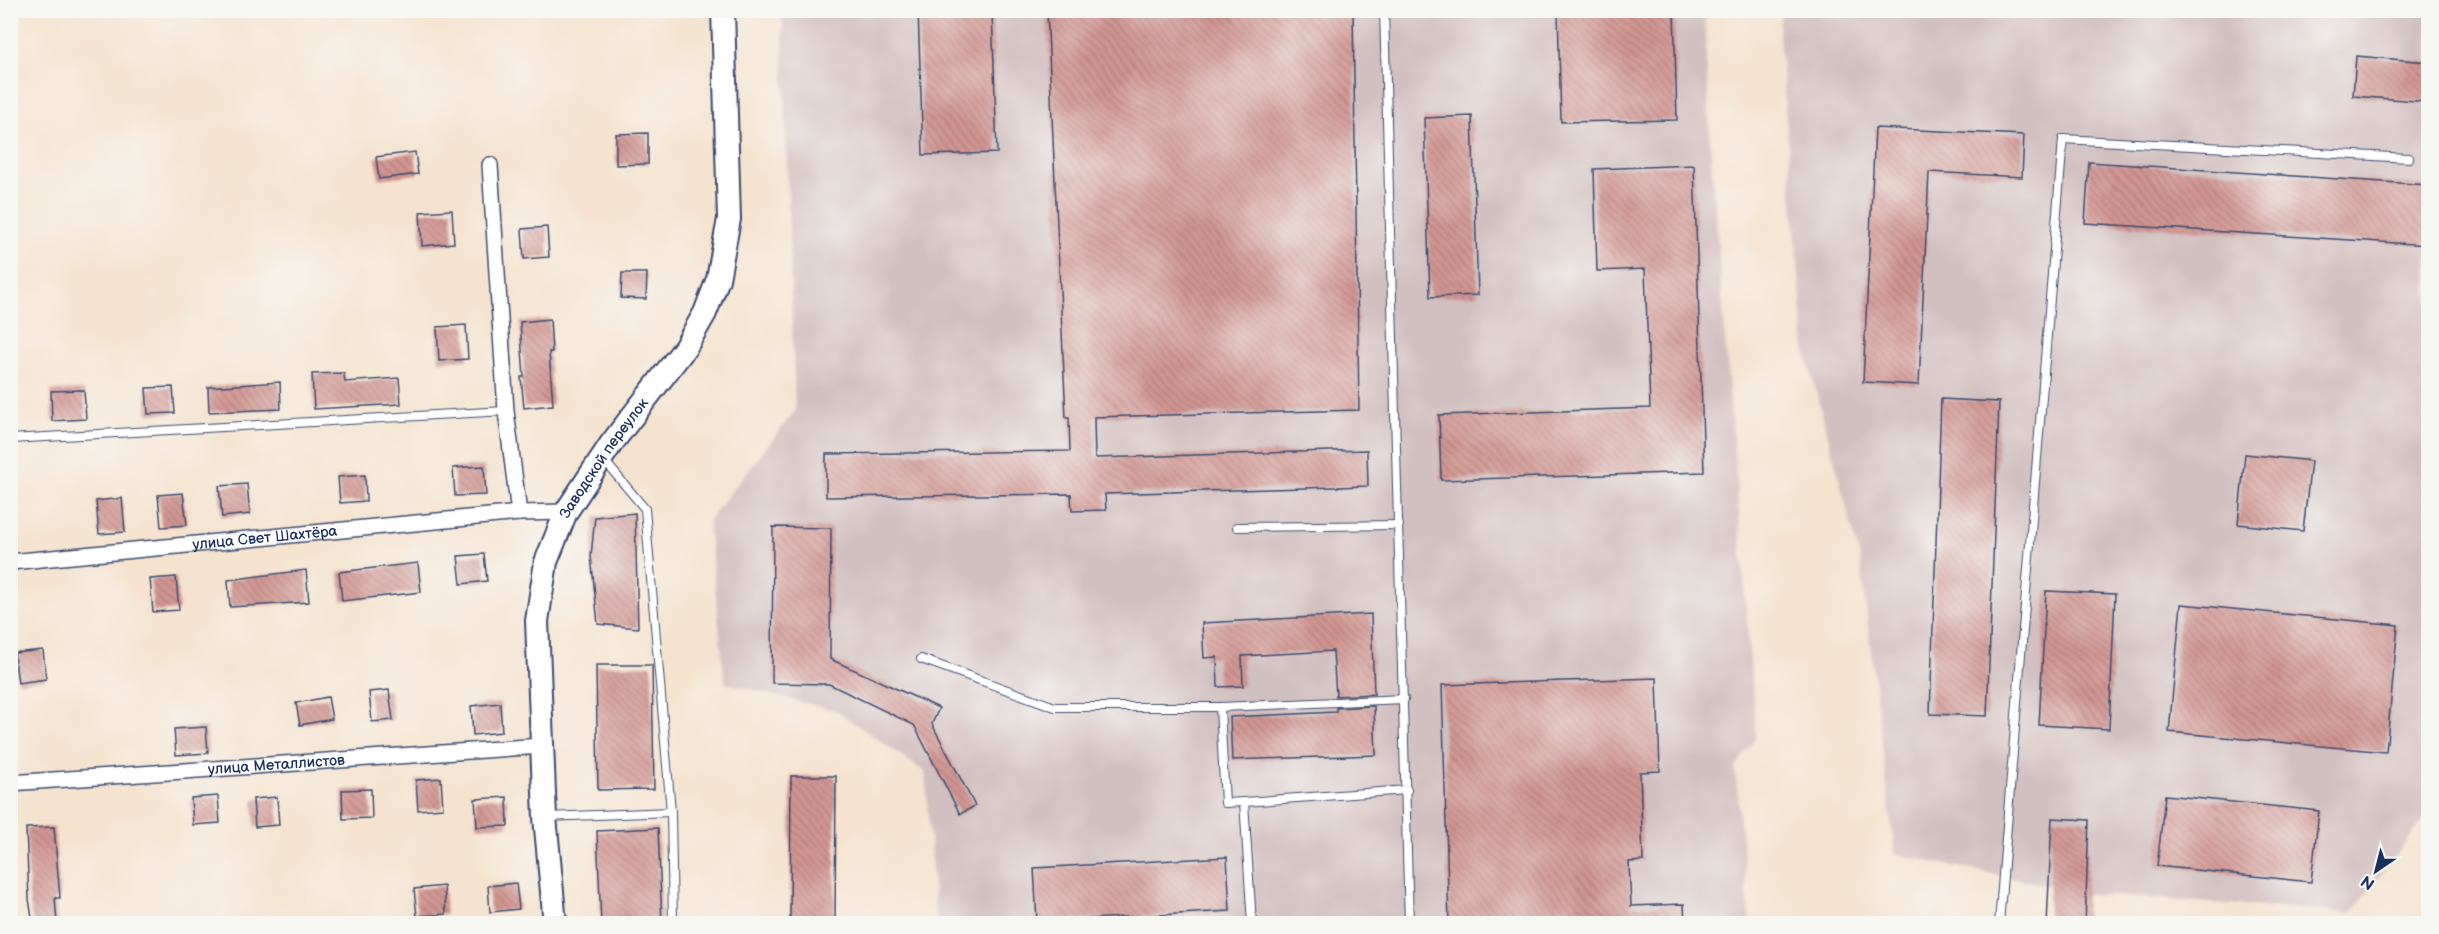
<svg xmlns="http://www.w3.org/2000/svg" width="2439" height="934" font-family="'Balsamiq Sans',sans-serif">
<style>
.industrial{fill:#d2bfbf}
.building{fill:url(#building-back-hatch)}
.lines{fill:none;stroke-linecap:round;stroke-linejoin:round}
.lane-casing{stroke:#3c4a6f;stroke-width:10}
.street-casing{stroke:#3c4a6f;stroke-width:18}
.secondary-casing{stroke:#3c4a6f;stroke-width:26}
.lane{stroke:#fff;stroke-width:8}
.street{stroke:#fff;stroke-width:15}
.secondary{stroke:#fff;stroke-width:22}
.labels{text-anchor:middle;stroke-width:4.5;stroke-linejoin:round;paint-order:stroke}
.street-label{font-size:15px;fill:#1b2f5e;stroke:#f6f6f2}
</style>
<defs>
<pattern id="building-back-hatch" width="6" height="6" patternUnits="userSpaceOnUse" patternTransform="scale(1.5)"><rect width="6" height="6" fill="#d29691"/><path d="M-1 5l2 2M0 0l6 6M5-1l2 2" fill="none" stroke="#aa7b7a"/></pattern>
</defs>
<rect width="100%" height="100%" fill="#f6f6f2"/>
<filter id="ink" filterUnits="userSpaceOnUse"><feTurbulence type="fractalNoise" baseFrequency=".0167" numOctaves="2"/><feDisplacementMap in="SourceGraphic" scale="12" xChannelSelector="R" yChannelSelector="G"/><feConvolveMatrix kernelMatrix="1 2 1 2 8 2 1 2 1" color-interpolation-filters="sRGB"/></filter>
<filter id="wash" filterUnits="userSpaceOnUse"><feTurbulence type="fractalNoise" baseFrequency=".008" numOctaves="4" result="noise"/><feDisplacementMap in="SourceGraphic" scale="24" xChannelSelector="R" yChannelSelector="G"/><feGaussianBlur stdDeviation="1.35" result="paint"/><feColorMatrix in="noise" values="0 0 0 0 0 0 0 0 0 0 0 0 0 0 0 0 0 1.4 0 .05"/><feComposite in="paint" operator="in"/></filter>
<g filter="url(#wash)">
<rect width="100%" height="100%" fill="#f5e3cf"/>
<g class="industrial">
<polygon points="1781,10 2428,11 2428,814 2351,913 2089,894 1895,854 1860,558 1805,349 1779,34"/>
<polygon points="782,11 1704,11 1710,142 1756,737 1735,768 1750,923 936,923 925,772 837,711 725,683 708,521 795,411"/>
</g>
<g id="blocks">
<g class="building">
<polygon points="918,10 992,10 997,153 923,155"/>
<polygon points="1047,10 1353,10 1359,410 1094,417 1095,458 1367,450 1368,486 1105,494 1106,510 1072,511 1071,494 826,497 826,454 1070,451 1069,418 1066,418"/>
<polygon points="1558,10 1674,10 1677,120 1561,122"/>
<polygon points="2356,56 2428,62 2428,102 2353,96"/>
<polygon points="1472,116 1478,295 1430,297 1424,118"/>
<polygon points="1875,128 2024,135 2022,177 1929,172 1919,385 1863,382"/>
<polygon points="648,133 648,164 616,165 616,134"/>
<polygon points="415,152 418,174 379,179 376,157"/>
<polygon points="2089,162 2428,185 2428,245 2085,223"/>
<polygon points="1694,165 1704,472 1441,480 1439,415 1650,408 1645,269 1597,271 1594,169"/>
<polygon points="452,210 454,243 422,246 420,212"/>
<polygon points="547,227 549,257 524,259 522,229"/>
<polygon points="622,273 647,273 646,299 621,298"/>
<polygon points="550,319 552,352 549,352 553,405 524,408 521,377 524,377 520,322"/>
<polygon points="466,325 468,359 439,361 437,327"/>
<polygon points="344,373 345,382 399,378 401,404 314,409 312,374"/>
<polygon points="280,382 281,409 209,412 208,387"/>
<polygon points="173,387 175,413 148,414 146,388"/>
<polygon points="84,390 86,419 52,421 51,391"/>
<polygon points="1941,399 1999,402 1987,716 1930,714"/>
<polygon points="2245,454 2311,461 2303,531 2238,524"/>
<polygon points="484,466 486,495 455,496 453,468"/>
<polygon points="365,475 366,501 340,503 338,477"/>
<polygon points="247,484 250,514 222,517 219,486"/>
<polygon points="183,493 187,525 161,527 158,495"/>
<polygon points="122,498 125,532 99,534 96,501"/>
<polygon points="635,513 638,628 598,624 591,556 595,517"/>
<polygon points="773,527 831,528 830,659 939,708 932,724 975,806 960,814 914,725 829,684 772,683"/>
<polygon points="484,554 487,581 461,584 458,556"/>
<polygon points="418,563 421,592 342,601 339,572"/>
<polygon points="306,570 309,602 230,607 228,580"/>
<polygon points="176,577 179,610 153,612 150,579"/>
<polygon points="2046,591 2115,594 2109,729 2039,725"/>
<polygon points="2181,604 2398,625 2386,752 2169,732"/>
<polygon points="1371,614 1374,694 1336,696 1333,651 1242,656 1243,686 1218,687 1217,657 1204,658 1202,623"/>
<polygon points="43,650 46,679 18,683 14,653"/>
<polygon points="596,665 652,665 654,789 598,790"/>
<polygon points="1657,678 1660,771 1640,772 1643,861 1629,862 1631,906 1684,904 1685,924 1449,924 1442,685"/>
<polygon points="389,690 393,720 372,722 369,692"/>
<polygon points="328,697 332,719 300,725 296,703"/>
<polygon points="500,703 502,732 473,735 471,706"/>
<polygon points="1374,706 1376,755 1232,760 1230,717 1336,712 1336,708"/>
<polygon points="206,727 208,753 176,755 174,729"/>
<polygon points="791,776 836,776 835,924 790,924"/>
<polygon points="441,778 443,808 418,810 416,780"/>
<polygon points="371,789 372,818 343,819 342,790"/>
<polygon points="2165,795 2319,811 2311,882 2157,866"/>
<polygon points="218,796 220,823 193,825 191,798"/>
<polygon points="277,797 279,825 255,827 253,799"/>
<polygon points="507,797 508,826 477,827 475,799"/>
<polygon points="2052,818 2089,820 2085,924 2047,924"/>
<polygon points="54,827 60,898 55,898 57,924 33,924 29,899 26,828"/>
<polygon points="658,828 662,924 601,924 597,831"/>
<polygon points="1227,857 1230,911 1037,922 1034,868"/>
<polygon points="516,883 519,909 490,912 488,886"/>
<polygon points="444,886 446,914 417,916 414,889"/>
</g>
</g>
</g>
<g filter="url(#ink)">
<use href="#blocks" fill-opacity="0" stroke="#3c4a6f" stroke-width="1.5"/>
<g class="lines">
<g class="lane-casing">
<g id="lane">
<polyline points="1384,10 1409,924"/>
<polyline points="10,439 506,411"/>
<polyline points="603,459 645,509 671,812 673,924"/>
<polyline points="1237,527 1399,525"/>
<polyline points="921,659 1055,707 1220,707"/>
<polyline points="1244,802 1225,803 1220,707 1404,699"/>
<polyline points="547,817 671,812"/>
<polyline points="1252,924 1244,802 1407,790"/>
<polyline points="1389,924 1409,923"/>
<polyline points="1999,924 2063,139 2409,158"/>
</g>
</g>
<g class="street-casing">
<g id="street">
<polyline points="490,165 506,411 519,513"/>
<path id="s1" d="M10 562 519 513 566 512"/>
<path id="s2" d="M10 783 542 746"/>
<polyline points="10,917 11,924"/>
</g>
</g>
<g class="secondary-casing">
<g id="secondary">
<path id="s3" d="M555 924 545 817 537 621 546 562 566 512 611 444 685 348 705 313 718 279 729 219 723 10"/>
</g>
</g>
<use href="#lane" class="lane"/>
<use href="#street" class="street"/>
<use href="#secondary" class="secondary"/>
</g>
</g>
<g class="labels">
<g class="street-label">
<text dy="5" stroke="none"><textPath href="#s3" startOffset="483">Заводской переулок</textPath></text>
<text dy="5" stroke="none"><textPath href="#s1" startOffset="256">улица Свет Шахтёра</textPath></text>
<text dy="5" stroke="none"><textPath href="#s2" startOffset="267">улица Металлистов</textPath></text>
</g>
</g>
<rect width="2439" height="934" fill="none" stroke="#f6f6f2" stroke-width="36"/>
<g transform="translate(2376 871) rotate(215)" stroke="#f6f6f2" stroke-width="4.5" paint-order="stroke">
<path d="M0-4.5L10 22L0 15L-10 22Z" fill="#1b2f5e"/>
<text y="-9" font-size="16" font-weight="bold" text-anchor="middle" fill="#1b2f5e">N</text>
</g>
</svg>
